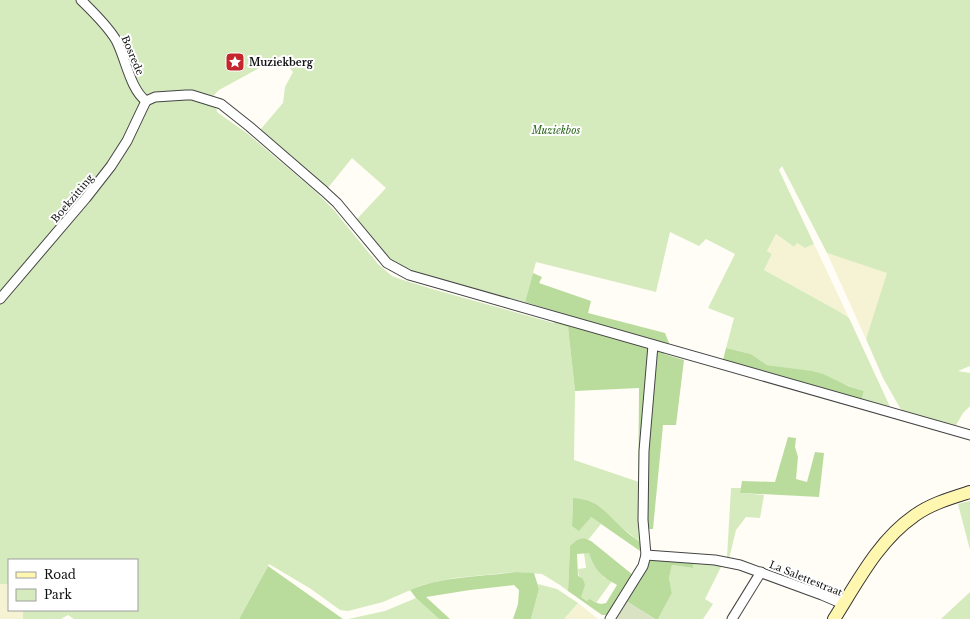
<svg xmlns="http://www.w3.org/2000/svg" width="970" height="619" font-family="'Libre Baskerville',serif">
<style>
.farmland{fill:#f6f3d4}
.green{fill:#d5ebbd}
.forest{fill:#b9dc9c;fill-rule:evenodd}
.cemetery{fill:#d9e3c4}
.lines{fill:none;stroke-linecap:round;stroke-linejoin:round}
.street-casing{stroke:#444;stroke-width:11}
.secondary-casing{stroke:#333;stroke-width:14}
.street{stroke:#fff;stroke-width:9}
.secondary{stroke:#fff6b0;stroke-width:12}
.labels{text-anchor:middle;stroke-width:4;stroke-linejoin:round;paint-order:stroke}
.street-label{font-size:10px;fill:#111;stroke:#fff}
.poi-label{font-size:10px;font-weight:bold;fill:#111;stroke:#fff;text-anchor:start}
.park-label{font-size:10px;font-style:italic;fill:#2f6b1f;stroke:#fff}
</style>
<rect width="100%" height="100%" fill="#fffdf5"/>
<g class="farmland">
<polygon points="776,234 794,247 797,243 805,248 814,244 849,318 840,312 764,270 772,254 767,251"/>
<polygon points="827,253 888,273 866,339"/>
<polygon points="0,584 9,584 9,610 23,610 23,619 0,619"/>
<polygon points="578,603 598,619 564,619"/>
</g>
<g class="green">
<polygon points="0,0 970,0 970,366 958,371 970,373 970,406 963,413 955,427 903,411 900,408 883,378 866,339 887,273 827,253 782,166 779,170 814,244 805,248 797,243 794,247 776,234 767,251 772,254 764,270 840,312 849,318 892,411 861,401 864,391 802,370 767,365 751,354 726,348 734,318 708,308 735,254 706,239 699,246 670,232 656,292 536,262 525,302 412,272 388,259 356,220 386,188 352,158 327,189 260,130 283,103 285,87 293,72 281,56 219,90 214,95 217,112 248,134 315,191 333,209 378,264 392,276 400,279 432,289 568,327 575,391 574,460 639,482 638,529 640,542 621,527 573,498 572,526 591,517 601,524 588,540 584,538 570,546 568,591 560,585 542,574 516,572 454,578 422,585 383,602 348,611 340,610 311,589 269,564 239,619 74,619 68,615 61,619 23,619 23,610 137,610 137,560 9,560 9,584 0,584"/>
<polygon points="731,488 741,488 740,493 764,495 760,518 746,517 736,530 729,559 727,557"/>
<polygon points="970,501 970,550 958,504"/>
<polygon points="584,553 589,553 604,578 612,581 596,603 587,601 581,597 578,569 586,568"/>
<polygon points="694,562 722,565 705,599 713,604 703,619 658,619 672,593 669,578 672,565 693,568"/>
<polygon points="538,584 557,589 578,603 564,619 531,619 539,589"/>
<polygon points="970,592 970,619 941,619 942,618"/>
<polygon points="416,598 439,619 348,619 385,611"/>
</g>
<g class="forest">
<polygon points="533,273 542,277 539,283 591,301 588,313 665,333 669,343 664,354 684,360 676,425 663,425 653,529 638,529 639,388 575,391 568,327 554,323 557,312 525,302"/>
<polygon points="726,348 751,354 767,365 812,371 823,374 848,386 864,391 861,401 723,360"/>
<polygon points="788,437 796,438 795,447 798,457 796,479 807,482 815,452 824,453 819,497 740,493 742,481 775,482"/>
<path d="M573 498C598 500 603 510 620 526 626 532 633 537 640 542V551L591 517 579 531 572 526Z"/>
<path d="M584 538 591 541 633 575 608 615H602L568 591 570 546 577 540ZM589 553C592 562 596 570 604 577 607 580 613 582 617 585L606 603 601 604 594 602 590 599 587 601 581 597 585 585 583 579 578 576 577 554Z"/>
<polygon points="650,559 694,562 693,568 672,565 669,578 672,593 658,619 655,619 626,601"/>
<polygon points="268,566 343,619 239,619"/>
<path d="M516 572 534 573 539 589 531 619H513L518 604 519 590 514 585 470 590 426 597 450 619H439L416 598 410 590C443 576 481 577 516 572Z"/>
</g>
<polygon class="cemetery" points="626,601 655,619 615,619"/>
<g class="lines">
<g class="street-casing">
<g id="street">
<path d="M81 0C94 13 107 25 116 40 126 59 130 89 146 101"/>
<polyline points="146,101 155,97 186,95 192,95 221,104 250,127 324,191 337,203 387,263 409,275 970,435"/>
<polyline points="0,299 86,198 111,166 127,141 146,101"/>
<polyline points="646,555 715,560 740,565 822,595 843,604"/>
<polyline points="610,619 643,566 646,555 643,520 644,451 653,345"/>
<polyline points="732,619 761,572"/>
</g>
</g>
<g class="secondary-casing">
<path id="secondary" d="M834 619C857 583 878 541 914 516 930 504 951 498 970 492"/>
</g>
<use href="#street" class="street"/>
<use href="#secondary" class="secondary"/>
</g>
<defs>
<g id="sight-square" transform="scale(1)"><rect x="-9" y="-9" width="18" height="18" rx="4" fill="#c4262e" stroke="#fff"/><path d="M0-6L1.8-2.2L6-1.7L2.9 1.2L3.7 5.4L0 3.3L-3.7 5.4L-2.9 1.2L-6-1.7L-1.8-2.2Z" fill="#fff"/></g>
</defs>
<g fill-rule="evenodd">
<use href="#sight-square" x="235" y="62"/>
</g>
<g class="labels">
<g class="street-label">
<text transform="translate(133 55) rotate(67)" y="4">Bosrede</text>
<text transform="translate(72 198) rotate(-50)" y="4">Boekzitting</text>
<text transform="translate(806 578) rotate(22)" y="4">La Salettestraat</text>
</g>
<g class="poi-label">
<text x="249" y="66">Muziekberg</text>
</g>
<g class="park-label">
<text x="556" y="134">Muziekbos</text>
</g>
</g>
<rect x="8" y="559" width="130" height="52" fill="#ffffff" stroke="#a0a0a0"/>
<rect x="16" y="572" width="20" height="6" fill="#fff6b0" stroke="#a0a0a0"/>
<text x="44" y="579" font-size="12" fill="#111111">Road</text>
<rect x="16" y="589" width="20" height="12" fill="#d5ebbd" stroke="#a0a0a0"/>
<text x="44" y="599" font-size="12" fill="#111111">Park</text>
</svg>
